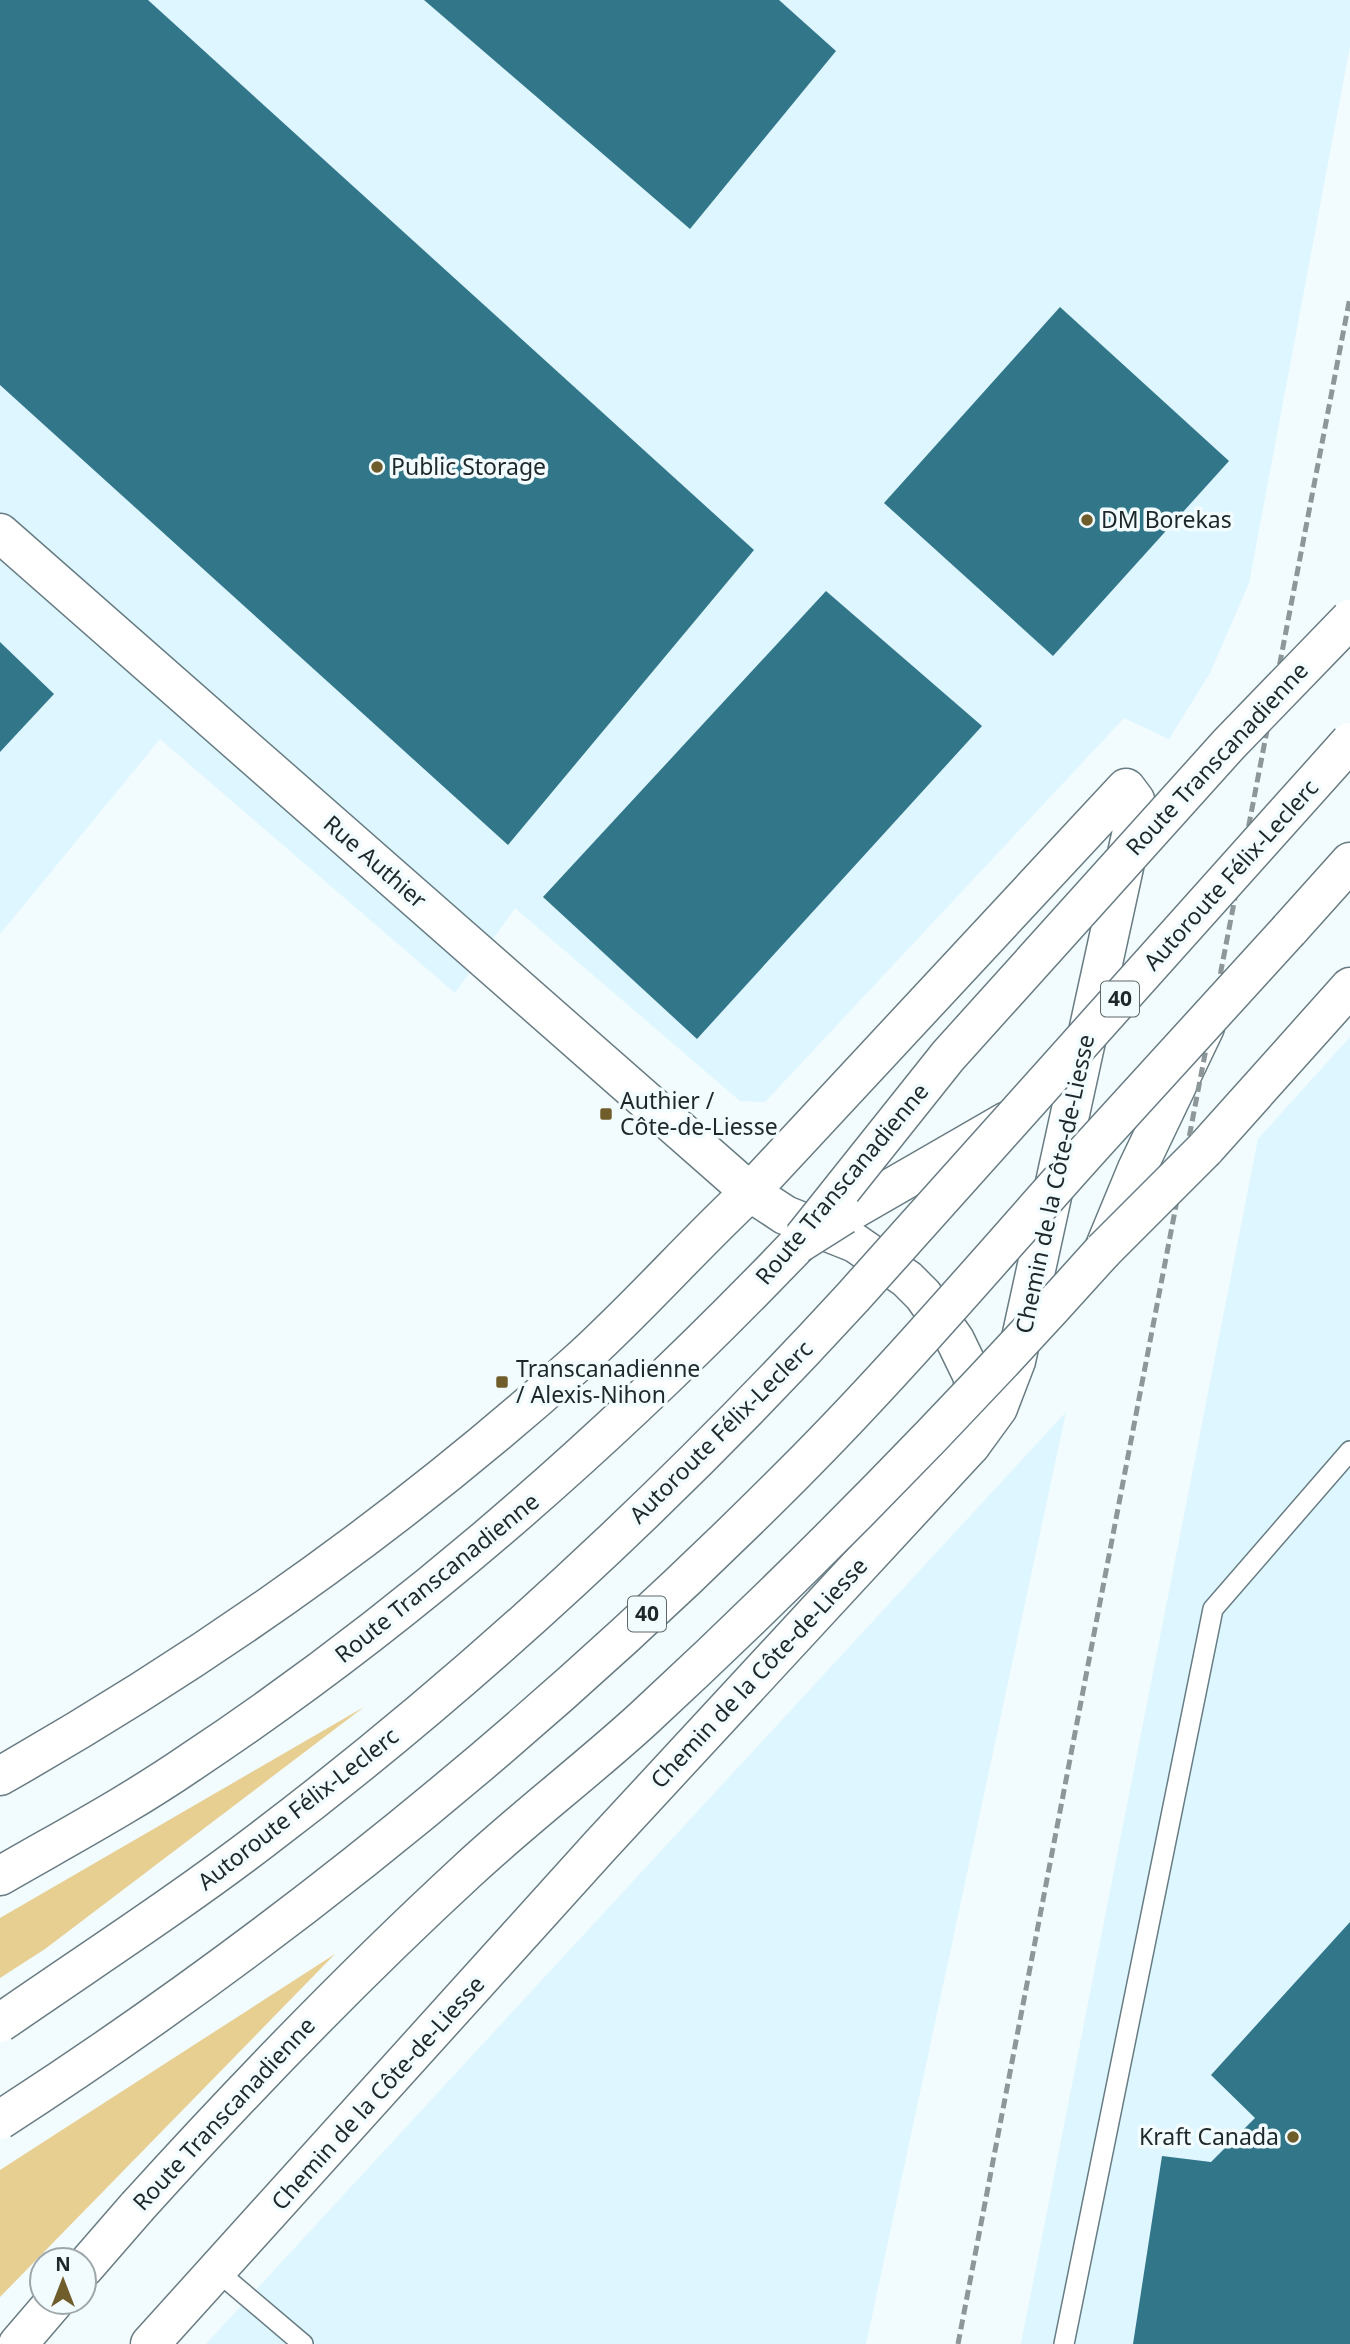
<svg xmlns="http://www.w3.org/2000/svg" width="1350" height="2344" font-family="'Noto Sans',sans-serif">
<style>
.built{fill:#ddf6ff}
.green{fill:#e7ce91}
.building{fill:#32768a}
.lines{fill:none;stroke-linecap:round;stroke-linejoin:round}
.service-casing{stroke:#687c83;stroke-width:22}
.minor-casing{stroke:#687c83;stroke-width:41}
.tertiary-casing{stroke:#687c83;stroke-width:41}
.secondary-casing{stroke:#687c83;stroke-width:41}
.primary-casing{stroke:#687c83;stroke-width:41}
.motorway-casing{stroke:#687c83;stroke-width:41}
.service{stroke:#fff;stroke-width:19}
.minor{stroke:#fff;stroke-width:38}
.tertiary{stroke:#fff;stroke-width:38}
.secondary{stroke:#fff;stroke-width:38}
.primary{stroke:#fff;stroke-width:38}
.motorway{stroke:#fff;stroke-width:38}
.rail{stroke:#8d9699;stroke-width:5;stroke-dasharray:10 5;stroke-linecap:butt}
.secondary-bridge-casing{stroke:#687c83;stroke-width:41;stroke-linecap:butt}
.primary-bridge-casing{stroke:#687c83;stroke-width:41;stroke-linecap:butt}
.motorway-bridge-casing{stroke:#687c83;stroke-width:41;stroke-linecap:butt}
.secondary-bridge{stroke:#fff;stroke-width:38}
.primary-bridge{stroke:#fff;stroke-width:38}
.motorway-bridge{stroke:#fff;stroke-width:38}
.poi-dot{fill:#705d2c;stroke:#f2fbfe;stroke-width:2.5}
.labels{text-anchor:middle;stroke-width:7;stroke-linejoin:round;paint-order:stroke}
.shield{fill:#f2fbfe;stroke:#5e676a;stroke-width:2}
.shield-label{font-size:21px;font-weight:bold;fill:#1e272a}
.poi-label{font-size:23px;fill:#1e272a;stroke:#f2fbfe;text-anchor:start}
.street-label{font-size:23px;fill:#1e272a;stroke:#f2fbfe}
</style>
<rect width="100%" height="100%" fill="#f2fbfe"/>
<g class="built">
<polygon points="0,0 1350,0 1350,46 1249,583 1210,673 1169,739 1124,718 765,1102 740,1101 515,908 455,993 160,739 0,934"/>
<polygon points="1350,1037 1350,2344 1021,2344 1258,1139"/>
<polygon points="1066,1412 866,2344 206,2344"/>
</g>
<g class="green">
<polygon points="364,1707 45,1949 0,1978 0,1918"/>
<polygon points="335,1954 0,2297 0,2170"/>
</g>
<g class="building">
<polygon points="0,0 148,0 754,550 508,845 0,385"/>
<polygon points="424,0 779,0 836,51 690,229"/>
<polygon points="1060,307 1229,461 1053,656 884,503"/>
<polygon points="826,591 982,726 697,1039 543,897"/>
<polygon points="0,642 54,694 0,752"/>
<polygon points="1350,1922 1350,2344 1133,2344 1162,2156 1211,2162 1255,2118 1211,2075"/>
</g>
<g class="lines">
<g class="service-casing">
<g id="service">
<polyline points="217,2271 303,2344"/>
<polyline points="1064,2344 1213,1609 1350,1451"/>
</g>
</g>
<g class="minor-casing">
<polyline id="minor" points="0,533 750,1192 1126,788 1135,800 1135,817 1016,1361 998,1408 971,1445"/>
</g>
<g class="tertiary-casing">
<path id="tertiary" d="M0 1776C206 1659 400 1522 577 1363 637 1309 691 1247 750 1192L785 1215 855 1243 907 1279 923 1295 955 1340 972 1375 974 1387 971 1445 600 1846 150 2344"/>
</g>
<g class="secondary-casing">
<polyline id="secondary" points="1205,1149 1350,987"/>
</g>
<g class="primary-casing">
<g id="primary">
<path d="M0 1876C64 1839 130 1804 191 1762 414 1614 613 1437 798 1244"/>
<polyline points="84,2268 137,2207"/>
<polyline points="18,2344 54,2302"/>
</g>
</g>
<g class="motorway-casing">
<g id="motorway">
<polyline points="1289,930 1350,862"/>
<polyline points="844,1215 1007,1121"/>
<polyline points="1103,1251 1137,1169 1205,1027"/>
</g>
</g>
<use href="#service" class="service"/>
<use href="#minor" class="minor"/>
<use href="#tertiary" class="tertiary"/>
<use href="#secondary" class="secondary"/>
<use href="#primary" class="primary"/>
<use href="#motorway" class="motorway"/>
<polyline class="rail" points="958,2344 1350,297"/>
<g class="secondary-bridge-casing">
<g id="secondary-bridge">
<polyline points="803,1238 948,1056 1229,744 1350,619"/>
<polyline points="1103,1251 1205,1149"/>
</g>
</g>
<g class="primary-bridge-casing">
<path id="primary-bridge" d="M137 2207C243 2090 351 1978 467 1871 524 1818 586 1771 643 1719 804 1570 957 1414 1103 1251"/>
</g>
<g class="motorway-bridge-casing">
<g id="motorway-bridge">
<polyline points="798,1244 844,1215"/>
<path d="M0 2023C88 1962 178 1904 263 1839 475 1678 673 1493 853 1297L1350 742"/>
<path d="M0 2120C288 1934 552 1716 794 1473 892 1375 982 1269 1074 1166 1145 1087 1217 1009 1289 930"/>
</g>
</g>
<use href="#secondary-bridge" class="secondary-bridge"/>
<use href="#primary-bridge" class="primary-bridge"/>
<use href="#motorway-bridge" class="motorway-bridge"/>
</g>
<g class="poi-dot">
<circle cx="377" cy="467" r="7"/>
<circle cx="1087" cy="520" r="7"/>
<rect x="599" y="1107" width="14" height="14" rx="3.5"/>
<rect x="495" y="1375" width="14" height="14" rx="3.5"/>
<circle cx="1293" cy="2137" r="7"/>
</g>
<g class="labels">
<g class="shield">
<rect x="1101" y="981.5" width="38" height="35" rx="5"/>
<rect x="628" y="1596.5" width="38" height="35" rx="5"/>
</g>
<g class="shield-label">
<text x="1120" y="1006">40</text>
<text x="647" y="1621">40</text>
</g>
<g class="poi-label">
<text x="391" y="475">Public Storage</text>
<text x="1101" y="528">DM Borekas</text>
<text x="620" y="1109">Authier /<tspan x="620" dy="26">Côte-de-Liesse</tspan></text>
<text x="516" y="1377">Transcanadienne<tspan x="516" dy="26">/ Alexis-Nihon</tspan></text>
<text x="1279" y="2145" text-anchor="end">Kraft Canada</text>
</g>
<g class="street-label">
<text transform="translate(1217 759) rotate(-47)" y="8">Route Transcanadienne</text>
<text transform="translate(375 862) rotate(41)" y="8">Rue Authier</text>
<text transform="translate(1231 875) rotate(-48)" y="8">Autoroute Félix-Leclerc</text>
<text transform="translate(842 1184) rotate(-50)" y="8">Route Transcanadienne</text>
<text transform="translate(1055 1184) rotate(-78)" y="8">Chemin de la Côte-de-Liesse</text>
<text transform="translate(721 1432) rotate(-45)" y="8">Autoroute Félix-Leclerc</text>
<text transform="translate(437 1578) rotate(-39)" y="8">Route Transcanadienne</text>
<text transform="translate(759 1673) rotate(-47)" y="8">Chemin de la Côte-de-Liesse</text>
<text transform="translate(298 1809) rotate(-38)" y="8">Autoroute Félix-Leclerc</text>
<text transform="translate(378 2093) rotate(-48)" y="8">Chemin de la Côte-de-Liesse</text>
<text transform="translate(224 2114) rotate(-47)" y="8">Route Transcanadienne</text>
</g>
</g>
<g transform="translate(63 2281)"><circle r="33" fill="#f2fbfe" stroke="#9da6a9" stroke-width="2"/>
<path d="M0-5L12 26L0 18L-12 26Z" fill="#705d2c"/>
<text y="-10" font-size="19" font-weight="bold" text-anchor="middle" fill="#1e272a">N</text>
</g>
</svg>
